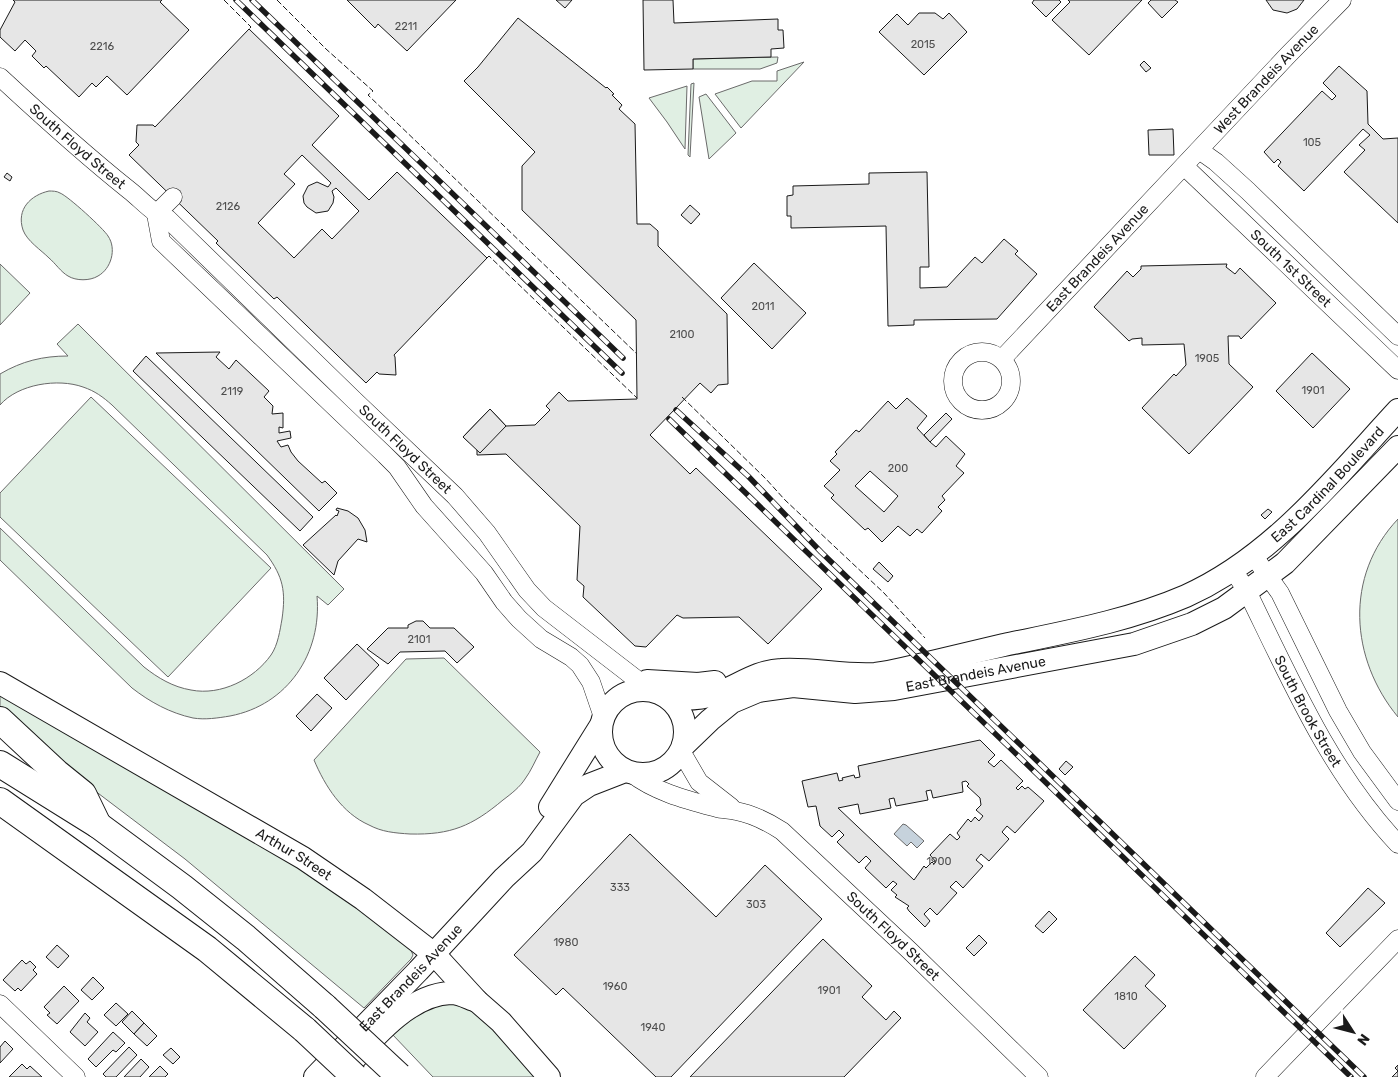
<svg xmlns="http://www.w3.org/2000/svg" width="1398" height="1077" font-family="Rubik,sans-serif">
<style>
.green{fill:#e0efe3;stroke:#6a6a6a}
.water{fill:#c6d2dc;stroke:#6a6a6a}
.building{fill:#e6e6e6;stroke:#1a1a1a;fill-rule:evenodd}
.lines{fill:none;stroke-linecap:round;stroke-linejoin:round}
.minor-casing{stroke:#1a1a1a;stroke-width:19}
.major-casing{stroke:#1a1a1a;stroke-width:24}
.highway-casing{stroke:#1a1a1a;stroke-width:28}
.minor{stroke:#fff;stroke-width:18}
.major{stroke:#fff;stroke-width:22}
.highway{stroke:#fff;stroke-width:26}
.rail-casing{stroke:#1a1a1a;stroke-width:5.5}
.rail{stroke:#fff;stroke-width:4;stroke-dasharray:11;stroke-linecap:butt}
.highway-bridge-casing{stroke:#1a1a1a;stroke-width:28;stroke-linecap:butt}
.highway-bridge{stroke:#fff;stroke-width:26}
.fence{stroke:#1a1a1a;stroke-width:1;stroke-dasharray:6 2.5;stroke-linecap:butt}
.labels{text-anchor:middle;stroke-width:4;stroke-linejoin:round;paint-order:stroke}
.number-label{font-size:11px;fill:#4d4d4d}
.street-label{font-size:14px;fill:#1a1a1a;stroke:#fff}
</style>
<rect width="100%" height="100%" fill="#fff"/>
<g class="green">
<polygon points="778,57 777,63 760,69 693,69 693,59"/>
<polygon points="804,62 741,128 715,94 752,81 777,81 777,71"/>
<polygon points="694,83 690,157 688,155 691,84"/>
<polygon points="687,86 685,149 667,122 649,98"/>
<polygon points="706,94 736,133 709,159 699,97"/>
<path d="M49 191C52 191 57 191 60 193 68 196 104 229 108 236 117 249 111 269 98 276 90 281 76 281 68 276 61 272 55 263 49 258 41 250 27 241 23 230 16 209 31 195 49 191Z"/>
<polygon points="0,264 30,293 0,325"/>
<path d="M78 324 344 589 328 605 317 596C322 653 288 705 230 716 218 718 205 720 193 718 170 713 150 702 132 688L0 560V528L144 667C158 678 173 687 191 690 221 696 254 679 271 655 278 645 280 630 282 619 286 591 283 577 267 555L112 405C103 397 95 391 83 387 58 378 18 384 0 405V374C22 361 43 356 68 356L57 344Z"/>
<polygon points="91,397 271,568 168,677 0,517 0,493"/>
<path d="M1398 519V717C1350 659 1344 576 1398 519Z"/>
<path d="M444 658 540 752C535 761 531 771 525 779 520 787 511 794 503 800 472 826 451 835 410 834 395 833 382 832 369 825 342 813 325 786 314 760L406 659Z"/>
<polygon points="0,694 330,886 410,948 413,955 411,959 364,1008 185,859 78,778 0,712"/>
<polygon points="447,1003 461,1005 474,1010 539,1077 433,1077 392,1034 420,1012"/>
</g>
<polygon class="water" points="903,824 906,825 924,841 917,848 911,842 907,846 894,834"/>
<g class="building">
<polygon points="13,0 162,0 160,2 189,30 127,95 107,76 96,87 92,83 79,97 46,66 44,68 32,56 36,51 25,40 15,51 0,37 0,30 15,2"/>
<polygon points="347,0 456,0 407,51 378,24 375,28"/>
<polygon points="556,0 572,0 565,8"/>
<polygon points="643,0 673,0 674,23 778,19 778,30 783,30 784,48 771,49 771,57 693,59 693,69 644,70"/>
<polygon points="1034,0 1059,0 1061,2 1046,17 1032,3"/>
<polygon points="1068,0 1142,0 1089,55 1052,20 1070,2"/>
<polygon points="1151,0 1175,0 1178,2 1162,18 1148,3"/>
<polygon points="1266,0 1304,0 1297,9 1287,13 1273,10"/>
<polygon points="919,13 935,13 943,19 949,13 967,32 924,75 879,32 897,14 908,25"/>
<polygon points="518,18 606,88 607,87 614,94 612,95 622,105 619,109 635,124 637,224 650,224 658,231 658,246 727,314 728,384 718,385 711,393 700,383 650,435 690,474 696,468 822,589 768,644 739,617 683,618 677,615 646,647 635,646 583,597 584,586 577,580 580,526 506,454 477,455 477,449 463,437 490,409 506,426 535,425 550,410 546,406 559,392 568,401 637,399 636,320 522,210 522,166 535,152 464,81 478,67"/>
<path d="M249 29 339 116 312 145 369 200 397 172 487 258 394 355 395 357 396 375 379 374 377 372 366 383 277 297 274 299 216 243 218 241 129 155 139 145 136 142 137 125H153L155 127ZM302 155 331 183 328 187 317 182 308 186 303 196 304 203 307 207 316 213 328 211 333 203 334 197 332 191 336 188 359 211 332 239 322 229 294 258 258 223 295 184 284 174Z"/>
<polygon points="1144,61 1151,68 1146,72 1140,65"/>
<polygon points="1339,66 1367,91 1368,124 1383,139 1398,138 1398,223 1344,172 1365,150 1359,145 1370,135 1363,129 1304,191 1278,166 1281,162 1278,159 1274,163 1264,152 1322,91 1332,100 1336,96 1323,83"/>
<polygon points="1173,129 1174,155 1149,155 1148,130"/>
<polygon points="927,172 929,267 920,267 920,288 947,287 975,257 982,263 1004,239 1018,251 1015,254 1037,274 997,319 914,320 914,325 888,326 886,226 791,228 791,216 787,216 787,196 793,195 793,186 869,184 869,173"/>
<polygon points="7,173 12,177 10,181 4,177"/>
<polygon points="690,205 700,214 691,224 681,215"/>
<polygon points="754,263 806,313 772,349 721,298"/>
<polygon points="1227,264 1226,267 1235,274 1240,268 1276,303 1241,339 1239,336 1228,336 1229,364 1253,387 1189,454 1142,408 1174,374 1176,376 1186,365 1184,344 1142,345 1142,338 1132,339 1129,341 1094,307 1127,271 1133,277 1141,269 1141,266"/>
<polygon points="220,352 216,357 229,369 236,360 269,391 264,397 273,406 272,414 283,413 283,428 279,427 279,433 290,431 291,438 277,441 281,447 288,445 291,452 298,461 322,483 325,481 337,493 319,511 156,353"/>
<polygon points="1312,353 1350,389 1313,428 1276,391"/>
<polygon points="146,356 313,517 300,531 133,371"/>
<path d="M907 398 927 416 917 428 930 442 936 447 946 436 965 454 956 466 964 473 942 496 945 500 938 507 942 511 922 533 917 529 910 536 898 526 882 542 868 528 865 530 831 498 834 495 824 486 840 470 830 461 837 454 835 452 856 430 859 432 888 401 896 409ZM870 471 898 496 884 512 855 486Z"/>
<polygon points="490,409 506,426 480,453 463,437"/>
<polygon points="946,413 952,419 930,442 924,435"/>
<polygon points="337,508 348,511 358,518 365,530 367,542 358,539 338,561 334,575 303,545 336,515 337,516 339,511 336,510"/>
<polygon points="1268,509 1272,512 1265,519 1261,515"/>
<polygon points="879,562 893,576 888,582 873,569"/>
<polygon points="416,621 423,621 430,628 454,628 474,647 457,663 445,651 400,652 388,664 367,649 388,628 408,628 408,625"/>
<polygon points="357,644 379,665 346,700 324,678"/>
<polygon points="317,694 332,708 311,731 296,716"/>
<path d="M980 740 995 755 988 762 994 767 1001 760 1023 781 1016 788 1018 790 1022 786 1025 789 1028 787 1044 801 1015 833 1007 826 1002 832 1009 839 989 861 981 854 976 860 983 866 963 888 956 881 950 887 957 893 937 915 930 908 924 914 930 921 925 927 909 911 907 908 909 906 895 897 897 895 891 890 897 884 893 881 886 888 865 868 871 861 866 856 859 863 837 842 844 835 839 830 832 837 820 826 816 806 808 807 802 781 837 773 839 781 843 780 842 778 854 775 855 778 860 777 858 766ZM966 781 969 784 967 786 980 798 981 805 976 810 983 816 979 821 975 817 971 822 968 819 957 833 960 837 957 840 950 834 930 855 936 862 934 864 932 862 926 868 924 866 914 880 838 808 858 804 860 814 891 808 889 799 894 798 896 806 928 800 926 791 931 790 933 798 963 792 962 782Z"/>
<polygon points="1066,761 1073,767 1065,775 1059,769"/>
<polygon points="630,834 716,917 765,865 822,919 671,1077 656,1077 563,988 556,995 514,955"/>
<polygon points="1368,888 1385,903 1340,947 1326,933"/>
<polygon points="1049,911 1057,919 1043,933 1035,926"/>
<polygon points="979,935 987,943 974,956 966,948"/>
<polygon points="823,939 872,986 862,997 886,1020 894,1011 901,1018 844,1077 690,1077"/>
<polygon points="57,945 69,956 58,968 46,957"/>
<polygon points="1135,956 1155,975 1145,986 1166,1006 1124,1049 1083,1010"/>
<polygon points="22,960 26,964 30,961 36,967 33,970 37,974 21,991 18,988 15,991 3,980"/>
<polygon points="93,977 104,988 92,1000 81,990"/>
<polygon points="64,986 79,1001 57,1024 47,1015 50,1013 44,1007"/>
<polygon points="116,1003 128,1014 116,1026 104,1015"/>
<polygon points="132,1011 144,1023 134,1034 122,1022"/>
<polygon points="85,1013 90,1018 87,1022 98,1032 85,1046 70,1032"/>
<polygon points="144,1023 157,1036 147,1046 134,1034"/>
<polygon points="113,1032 125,1043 116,1052 113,1050 96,1067 88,1059"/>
<polygon points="5,1041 13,1049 0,1063 0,1047"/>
<polygon points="129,1047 137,1055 116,1077 106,1077 103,1074"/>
<polygon points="171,1048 180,1057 173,1064 163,1055"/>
<polygon points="141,1059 149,1067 140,1077 124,1077"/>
<polygon points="22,1064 27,1069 30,1066 42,1077 9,1077"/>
<polygon points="1398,1065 1398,1077 1392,1077 1398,1071 1395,1068"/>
<polygon points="160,1066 168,1074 165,1077 149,1077"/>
</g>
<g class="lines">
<g class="minor-casing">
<g id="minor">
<path id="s1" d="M0 77C42 116 84 154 129 190 143 201 152 213 168 219L354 400 455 496 487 533 527 590 544 608 649 689"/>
<polyline points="1199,150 1216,162 1248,191 1398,336"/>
<path id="s2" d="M1184 166 1398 370"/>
<polyline points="156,214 161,241 385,455 397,467 424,506 484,573 504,602 519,619 541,639 571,657 580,665 591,682 603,717"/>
<polyline points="156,214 173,197"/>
<circle cx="982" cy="381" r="29"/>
<path id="s3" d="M1002 359 1288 55 1342 0"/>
<polyline points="1253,555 1280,593 1338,711 1362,752 1398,801"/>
<path id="s4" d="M1233 570 1247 591C1290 679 1330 772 1398 844"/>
<polyline points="681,751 699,782 731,807"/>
<path id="s5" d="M631 773C655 792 687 800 717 808 723 810 730 809 736 811 752 814 768 822 782 831L910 951 1039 1077"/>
<polyline points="0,1004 76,1077"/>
<polyline points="1265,1077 1398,939"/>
</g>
</g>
<g class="major-casing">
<g id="major">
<polyline points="647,681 698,684 715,682"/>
<path id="s6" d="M0 683 303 858 363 899 434 954 477 1001 501 1022 549 1077"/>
<circle cx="643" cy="732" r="42"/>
<path id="s7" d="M667 697C684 700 700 699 716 694 738 686 756 671 781 670 812 668 843 676 875 674 893 672 910 667 928 663 953 657 978 651 1004 645 1066 632 1128 621 1186 596 1273 557 1335 478 1398 410"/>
<path id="s8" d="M683 746 710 720 732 702 758 691 793 686 855 692 894 689 1134 644 1192 624 1224 608 1285 563 1398 447"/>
<polyline points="550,807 601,725"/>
<path id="s9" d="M315 1077 418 971 504 878 532 852 574 795 589 785 625 771"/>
<path d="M338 1077C367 1046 406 994 451 993 460 993 470 999 477 1001"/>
</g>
</g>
<g class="highway-casing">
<g id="highway">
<polyline points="0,720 57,773 83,794 98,825"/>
<polyline points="0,764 98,825 182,887 246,938 325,1007"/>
<polyline points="0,801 207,949 305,1030"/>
</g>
</g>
<use href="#minor" class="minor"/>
<use href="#major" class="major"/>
<use href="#highway" class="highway"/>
<g class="rail-casing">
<g id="rail">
<polyline points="236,0 622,373"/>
<polyline points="252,0 623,358"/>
<polyline points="676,410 748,476 821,552 1364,1077"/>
<polyline points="669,419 1351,1077"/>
</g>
</g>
<use href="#rail" class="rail"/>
<g class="highway-bridge-casing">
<g id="highway-bridge">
<polyline points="325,1007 399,1076"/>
<polyline points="305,1030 355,1077"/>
</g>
</g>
<use href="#highway-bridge" class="highway-bridge"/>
<g class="fence">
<polyline points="224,0 251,27 249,29"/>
<polyline points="277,0 326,49 373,91 368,95 637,354"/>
<polyline points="487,258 489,256 637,398"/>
<polyline points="682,397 766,479 785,500 884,593 925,638"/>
</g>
</g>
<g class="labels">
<g class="number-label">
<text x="406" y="30">2211</text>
<text x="923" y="48">2015</text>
<text x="102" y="50">2216</text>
<text x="1312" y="146">105</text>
<text x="228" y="210">2126</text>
<text x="763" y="310">2011</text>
<text x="682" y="338">2100</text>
<text x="1207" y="362">1905</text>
<text x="1313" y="394">1901</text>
<text x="232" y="395">2119</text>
<text x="898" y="472">200</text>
<text x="419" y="643">2101</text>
<text x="939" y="865">1900</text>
<text x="620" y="891">333</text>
<text x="756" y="908">303</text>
<text x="566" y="946">1980</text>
<text x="615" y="990">1960</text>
<text x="829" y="994">1901</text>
<text x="1126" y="1000">1810</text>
<text x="653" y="1031">1940</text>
</g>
<g class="street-label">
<text dy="5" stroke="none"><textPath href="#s3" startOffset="385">West Brandeis Avenue</textPath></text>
<text dy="5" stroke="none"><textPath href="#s1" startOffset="104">South Floyd Street</textPath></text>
<text dy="5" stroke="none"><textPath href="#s3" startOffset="139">East Brandeis Avenue</textPath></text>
<text dy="5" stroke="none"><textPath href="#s2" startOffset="148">South 1st Street</textPath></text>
<text dy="5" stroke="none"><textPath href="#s1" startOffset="551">South Floyd Street</textPath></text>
<text dy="5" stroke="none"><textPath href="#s7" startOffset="716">East Cardinal Boulevard</textPath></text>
<text dy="5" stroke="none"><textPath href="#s8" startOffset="314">East Brandeis Avenue</textPath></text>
<text dy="5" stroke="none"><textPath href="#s4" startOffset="160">South Brook Street</textPath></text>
<text dy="5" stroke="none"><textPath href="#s6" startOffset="340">Arthur Street</textPath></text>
<text dy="5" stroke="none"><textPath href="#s5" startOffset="316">South Floyd Street</textPath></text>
<text dy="5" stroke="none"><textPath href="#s9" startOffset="138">East Brandeis Avenue</textPath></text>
</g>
</g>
<g transform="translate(1353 1032) rotate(126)" stroke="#ffffff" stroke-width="4" paint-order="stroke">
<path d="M0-4L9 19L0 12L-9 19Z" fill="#1a1a1a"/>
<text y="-8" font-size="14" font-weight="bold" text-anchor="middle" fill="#1a1a1a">N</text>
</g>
</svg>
